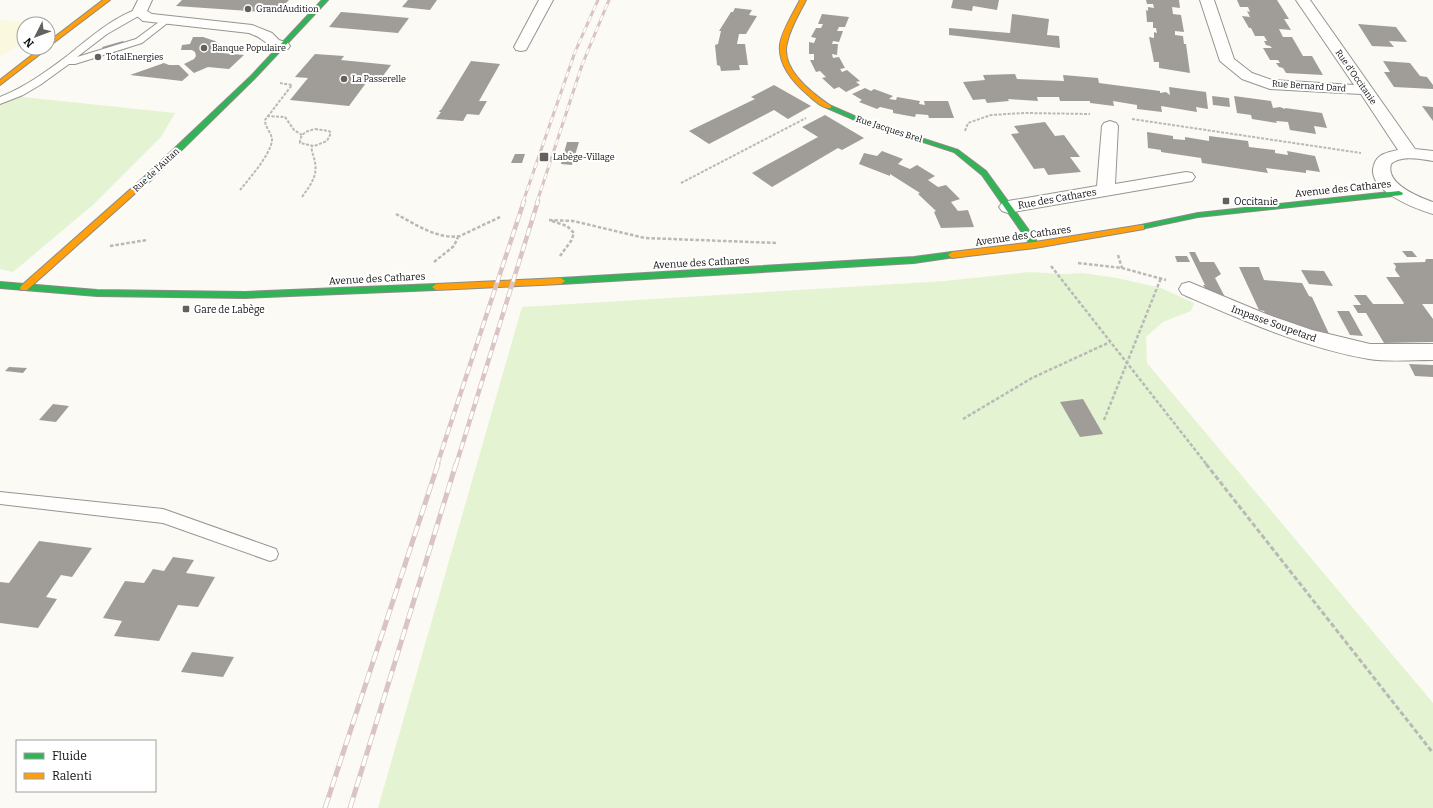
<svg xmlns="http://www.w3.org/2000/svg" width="1433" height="808" font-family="Bitter,serif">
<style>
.farmland{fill:#faf8df}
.green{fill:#e4f3d1}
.building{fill:#a09d99}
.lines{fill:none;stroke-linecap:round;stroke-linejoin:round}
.lane-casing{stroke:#969592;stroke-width:2}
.street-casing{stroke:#969592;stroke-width:2}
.fast-casing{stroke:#8c8b89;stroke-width:2}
.slow-casing{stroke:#8c8b89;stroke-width:2}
.path-far2{stroke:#b9b9b8;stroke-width:2;stroke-dasharray:3 1.5;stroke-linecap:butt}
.path-far1{stroke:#b9b9b8;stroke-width:2.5;stroke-dasharray:3.5 2;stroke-linecap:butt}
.path{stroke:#b9b9b8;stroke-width:3;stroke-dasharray:5 2.5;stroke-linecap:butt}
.lane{fill:#fffefd;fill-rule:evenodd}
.street{fill:#fffefd;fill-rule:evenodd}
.fast{fill:#30b455;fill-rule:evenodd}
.slow{fill:#ff9f0a;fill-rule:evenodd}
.rail-far2-casing{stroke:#d9c4c3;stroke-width:3}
.rail-far1-casing{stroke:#d9c4c3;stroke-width:4.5}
.rail-casing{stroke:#d9c4c3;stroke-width:5}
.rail-far2{stroke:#fff;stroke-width:2;stroke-dasharray:6;stroke-linecap:butt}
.rail-far1{stroke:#fff;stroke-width:3;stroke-dasharray:8;stroke-linecap:butt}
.rail{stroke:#fff;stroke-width:3.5;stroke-dasharray:11;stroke-linecap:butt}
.poi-dot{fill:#62615f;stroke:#fff;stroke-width:1.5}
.labels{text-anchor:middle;stroke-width:4;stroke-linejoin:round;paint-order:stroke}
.far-poi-label{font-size:9px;fill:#0f0f0f;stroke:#fff;text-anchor:start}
.far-street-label{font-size:9px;fill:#0f0f0f;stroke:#fff}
.street-label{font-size:10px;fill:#0f0f0f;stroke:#fff}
.poi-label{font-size:10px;fill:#0f0f0f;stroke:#fff;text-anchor:start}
</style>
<rect width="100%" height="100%" fill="#fcfaf4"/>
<polygon class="farmland" points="0,20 46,24 24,24 24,42 0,57"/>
<g class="green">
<polygon points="13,96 175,113 161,137 94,204 13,272 0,269 0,105"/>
<polygon points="1029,272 1066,274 1082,273 1117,278 1161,288 1194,303 1191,311 1163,322 1146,337 1147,363 1433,703 1433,808 378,808 522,307 945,281"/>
</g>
<g class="building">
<polygon points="182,0 289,0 277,13 176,6"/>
<polygon points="408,0 437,0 430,10 402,7"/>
<polygon points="953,0 999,0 997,10 973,6 972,11 951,8"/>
<polygon points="1146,0 1179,0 1180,8 1172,7 1173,14 1181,15 1184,32 1175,31 1175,35 1183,36 1184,44 1186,44 1190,73 1159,68 1159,62 1154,62 1149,37 1154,38 1154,32 1157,33 1156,28 1153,28 1153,22 1147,22 1146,10 1148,11 1148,7 1154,8 1153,4 1147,4"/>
<polygon points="1237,0 1277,0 1289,19 1284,19 1291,30 1279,29 1283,37 1292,37 1303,56 1312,56 1323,75 1286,73 1283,68 1279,67 1276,63 1280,63 1278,60 1270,60 1263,48 1272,48 1270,46 1266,45 1264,41 1267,41 1264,36 1255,36 1251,28 1249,28 1242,16 1250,17 1247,11 1250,12 1248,7 1240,7"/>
<polygon points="735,8 752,10 749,15 757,16 746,34 739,34 737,44 745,44 748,65 739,65 740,70 721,71 720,66 717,65 715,45 718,44 721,31 719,31 731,12 733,12"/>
<polygon points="341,12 354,13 409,18 398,33 329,27"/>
<polygon points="822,14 849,17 845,27 839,27 837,31 843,31 839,42 833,41 832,44 838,44 837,55 832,54 833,58 839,57 845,68 840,69 842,72 847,70 860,81 856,82 860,85 846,92 839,87 834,89 822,78 826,77 820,71 816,72 810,60 814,60 814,54 809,54 809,42 814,43 816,38 811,37 816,28 821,28 823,24 818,24"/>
<polygon points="1012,14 1049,19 1047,35 1059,36 1060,48 949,35 949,28 1010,33"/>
<polygon points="1358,24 1396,27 1407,42 1389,41 1394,47 1372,46"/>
<polygon points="193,37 203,37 215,41 221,45 222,53 244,55 229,69 208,67 194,73 184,64 194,59 196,56 195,52 192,50 181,50 182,45 190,44"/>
<polygon points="123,41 129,48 108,55 102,47"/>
<polygon points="315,54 344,56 341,60 391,65 377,84 366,83 349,106 290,100 308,78 295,77"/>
<polygon points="471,61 500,64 479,101 487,101 479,115 467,114 463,121 436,119 441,112 439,112 440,110 441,110"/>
<polygon points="1383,61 1410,63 1420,76 1427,77 1433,85 1433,89 1394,87 1384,72 1390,72"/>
<polygon points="164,63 169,65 179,65 189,75 182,81 130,75"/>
<polygon points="1015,74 1017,79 1064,81 1063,75 1098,78 1099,83 1160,91 1160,93 1166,92 1170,95 1169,87 1206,92 1208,109 1196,107 1197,112 1161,106 1162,112 1137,109 1137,105 1113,101 1114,106 1090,103 1090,101 1060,101 1059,97 1037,97 1038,101 1008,99 1009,101 987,103 985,99 973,100 963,82 985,80 983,75"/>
<polygon points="774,85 811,106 788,119 774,110 709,144 689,131 755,99 751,97"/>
<polygon points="865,88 871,91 874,89 893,96 889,99 896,100 897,97 920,101 919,104 925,105 924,101 948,101 954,118 929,118 928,115 916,114 915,117 893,113 893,110 880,107 877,109 859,102 862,100 852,94"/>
<polygon points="1212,96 1229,98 1230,107 1213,105"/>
<polygon points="1234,96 1271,101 1273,108 1280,107 1285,109 1285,108 1322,113 1327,128 1314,126 1316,134 1290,130 1288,122 1276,121 1277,123 1252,119 1251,115 1237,113"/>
<polygon points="1422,106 1433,107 1433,121"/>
<polygon points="825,115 864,138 842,150 838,148 772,187 752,173 818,137 802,127"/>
<polygon points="1045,122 1055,136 1064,135 1074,149 1080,157 1070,157 1081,172 1048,175 1044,168 1034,169 1011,134 1019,133 1014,126"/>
<polygon points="1147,132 1173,136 1173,139 1185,140 1185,137 1209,141 1209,136 1248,141 1249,147 1275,150 1275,153 1288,155 1287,151 1315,156 1320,172 1306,170 1306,173 1266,168 1268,173 1202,163 1201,158 1161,152 1161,150 1148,148"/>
<polygon points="567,142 579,142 572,165 561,164"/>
<polygon points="882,151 903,159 898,164 910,169 917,165 935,176 928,180 938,187 946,185 960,199 951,202 958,211 968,210 974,227 941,228 934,212 936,211 918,194 920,193 890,174 890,176 859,164 864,153 877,156"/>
<polygon points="515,154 525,154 522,163 511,163"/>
<polygon points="1402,251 1412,251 1417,257 1407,257"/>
<polygon points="1189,252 1195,252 1200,262 1214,262 1221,274 1215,278 1225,297 1206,289 1203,285 1205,285"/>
<polygon points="1175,256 1187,256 1190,262 1177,262"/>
<polygon points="1426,259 1433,259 1433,304 1422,304 1433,319 1433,342 1384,343 1366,313 1358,313 1353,305 1361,305 1354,295 1366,295 1373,304 1403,304 1404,303 1386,277 1400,277 1395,270 1396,266 1393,263 1425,262"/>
<polygon points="1239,267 1259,267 1264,280 1302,283 1309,296 1312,297 1330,336 1266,315 1264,311 1259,310"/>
<polygon points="1301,270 1324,271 1333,286 1309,284"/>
<polygon points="1337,311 1349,311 1363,336 1350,335"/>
<polygon points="1409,364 1433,365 1433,377 1415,376"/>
<polygon points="9,367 27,368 23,373 5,371"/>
<polygon points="1083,399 1103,434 1080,437 1060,402"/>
<polygon points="53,404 69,406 56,422 39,420"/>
<polygon points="39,541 92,548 72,577 61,575 46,597 57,599 38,628 0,623 0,582 9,583"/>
<polygon points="173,557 194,560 186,573 215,577 198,607 178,605 159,641 114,636 122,621 103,618 125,581 144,583 153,569 164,571"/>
<polygon points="192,652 234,657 223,677 181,672"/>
</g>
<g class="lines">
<g class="lane-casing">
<g id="lane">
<path d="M139 9 142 10 143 12 142 14 107 34 77 57 136 39 163 19H169L170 21 142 43 75 64H69L40 85 23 95 0 104V97C25 87 46 72 67 56 87 40 114 16 139 9Z"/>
<polygon points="0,492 163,509 276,549 278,554 276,559 270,561 163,523 0,504"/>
</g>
</g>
<g class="street-casing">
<g id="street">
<path d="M138 0H152L147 11 152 14 252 25 272 33 279 40 288 43 290 46 288 49C274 52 271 45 261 39 258 36 253 35 249 33L143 21 132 12Z"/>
<polygon points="539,0 553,0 526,50 521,51 516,50 514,47"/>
<path d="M1200 0H1214L1234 59 1252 73 1272 80 1354 85 1296 0H1310L1415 149 1433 151V161C1420 159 1401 155 1391 164 1385 184 1419 197 1433 202V214C1416 209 1365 190 1374 165 1377 154 1388 152 1398 150L1361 94 1270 89 1242 79 1220 61Z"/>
<polygon points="1110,121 1116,123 1118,126 1115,184 1186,172 1192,173 1195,177 1192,181 1008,213 1002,211 999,207 1002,203 1008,201 1097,186 1102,126 1104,123"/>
<path d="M1189 282 1266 314 1312 330 1370 344H1433V360C1414 360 1386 362 1369 359 1304 348 1242 320 1182 294L1179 289 1182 284Z"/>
</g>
</g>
<g class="fast-casing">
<g id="fast">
<polygon points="322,0 328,0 255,78 148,183 142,183 142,179 251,76"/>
<polygon points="829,105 859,118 958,150 986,171 1038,243 1038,247 1032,247 982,175 954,152 855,120 827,108 826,107"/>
<polygon points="1399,191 1403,193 1402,195 1198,217 1141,229 1137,227 1141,225 1198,213"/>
<polygon points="952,252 955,253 956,255 955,257 914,263 561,284 557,281 561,278 914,257"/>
<polygon points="0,282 97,290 245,292 436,284 440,287 436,290 245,298 97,296 0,288"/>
</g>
</g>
<g class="slow-casing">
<g id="slow">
<polygon points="103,0 110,0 48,47 48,42"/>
<path d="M800 0H806C799 14 790 28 787 43 780 69 813 94 831 106V108C823 109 814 100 808 95 794 83 778 65 780 45 781 32 794 12 800 0Z"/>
<polygon points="41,48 48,48 0,85 0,80"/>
<polygon points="142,179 145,179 149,181 27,290 21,290 20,288 21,286"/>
<polygon points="1141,225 1144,225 1144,229 1035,248 952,258 948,255 952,252 1035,242"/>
<polygon points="561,278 565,281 561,284 436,290 432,287 436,284"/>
</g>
</g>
<g class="path-far2">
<polyline points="267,116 285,117 294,130 302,135"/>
<polyline points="1132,119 1361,153"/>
<path d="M315 129 329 131 331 133 327 141 314 146 300 143C300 133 307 131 315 129Z"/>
<polyline points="965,131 968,123 991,115 1025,113 1090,114"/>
<polyline points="681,183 806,118"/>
<path d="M240 190C249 179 271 154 272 140 272 133 265 128 265 120L292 85 280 83"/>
<path d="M302 197C311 184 319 175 314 158 313 154 311 151 312 146"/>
</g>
<g class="path-far1">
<path d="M396 214C415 224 438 240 460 236L500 217"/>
<polyline points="549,220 573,221 645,238 777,243"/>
<polyline points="552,221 567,226 574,233 571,241 560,256"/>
<polyline points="110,246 147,240"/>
<polyline points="1118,255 1122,268"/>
<polyline points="434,262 454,246 458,237"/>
<polyline points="1078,263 1122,268 1166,280"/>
<polyline points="1051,266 1207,465"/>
<polyline points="963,419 1032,378 1110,342"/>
<polyline points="1104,420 1161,278"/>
</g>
<polyline class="path" points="1206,464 1433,753"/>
<use href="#lane" class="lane"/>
<use href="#street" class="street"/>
<use href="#fast" class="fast"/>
<use href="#slow" class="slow"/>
<g class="rail-far2-casing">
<g id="rail-far2">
<polyline points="523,202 575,52 598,0"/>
<polyline points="537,202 582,65 609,0"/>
</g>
</g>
<g class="rail-far1-casing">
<g id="rail-far1">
<polyline points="437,465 524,201"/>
<polyline points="456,465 538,201"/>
</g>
</g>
<g class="rail-casing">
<g id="rail">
<polyline points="325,808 438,464"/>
<polyline points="350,808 456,464"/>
</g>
</g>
<use href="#rail-far2" class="rail-far2"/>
<use href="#rail-far1" class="rail-far1"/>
<use href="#rail" class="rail"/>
</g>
<g class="poi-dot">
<circle cx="248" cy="9" r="4"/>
<circle cx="204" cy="48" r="4"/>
<circle cx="98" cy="57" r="4"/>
<circle cx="344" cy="79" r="4"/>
<rect x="539" y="152" width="10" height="10" rx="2"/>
<rect x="1222" y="197" width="8" height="8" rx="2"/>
<rect x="182" y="305" width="8" height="8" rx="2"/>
</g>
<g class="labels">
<g class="far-poi-label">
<text x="256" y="12">GrandAudition</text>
<text x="212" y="51">Banque Populaire</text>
<text x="106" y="60">TotalEnergies</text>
<text x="352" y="82">La Passerelle</text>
<text x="553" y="160">Labège-Village</text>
</g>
<g class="far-street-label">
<text transform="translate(1356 77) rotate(55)" y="3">Rue d'Occitanie</text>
<text transform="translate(1309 86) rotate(4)" y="3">Rue Bernard Dard</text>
<text transform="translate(889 129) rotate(18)" y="3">Rue Jacques Brel</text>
<text transform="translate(156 170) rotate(-43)" y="3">Rue de l'Autan</text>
</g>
<g class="street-label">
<text transform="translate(1343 188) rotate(-6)" y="4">Avenue des Cathares</text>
<text transform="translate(1057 198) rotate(-10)" y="4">Rue des Cathares</text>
<text transform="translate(1023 235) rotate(-8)" y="4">Avenue des Cathares</text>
<text transform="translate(701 262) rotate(-3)" y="4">Avenue des Cathares</text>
<text transform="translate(377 278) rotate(-3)" y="4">Avenue des Cathares</text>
<text transform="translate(1274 323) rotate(20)" y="4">Impasse Soupetard</text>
</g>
<g class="poi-label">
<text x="1234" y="205">Occitanie</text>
<text x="194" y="313">Gare de Labège</text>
</g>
</g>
<rect x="16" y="740" width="140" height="52" fill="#ffffff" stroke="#9f9f9f"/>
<rect x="24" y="753" width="20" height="6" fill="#30b455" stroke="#9f9f9f"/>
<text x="52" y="760" font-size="12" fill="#0f0f0f">Fluide</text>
<rect x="24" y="773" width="20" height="6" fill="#ff9f0a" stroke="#9f9f9f"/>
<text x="52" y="780" font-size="12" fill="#0f0f0f">Ralenti</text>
<g transform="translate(36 36) rotate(228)"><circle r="19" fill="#ffffff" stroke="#9f9f9f"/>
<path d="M0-3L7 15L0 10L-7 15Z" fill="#62615f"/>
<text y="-6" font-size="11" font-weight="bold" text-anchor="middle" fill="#0f0f0f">N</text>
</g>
</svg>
